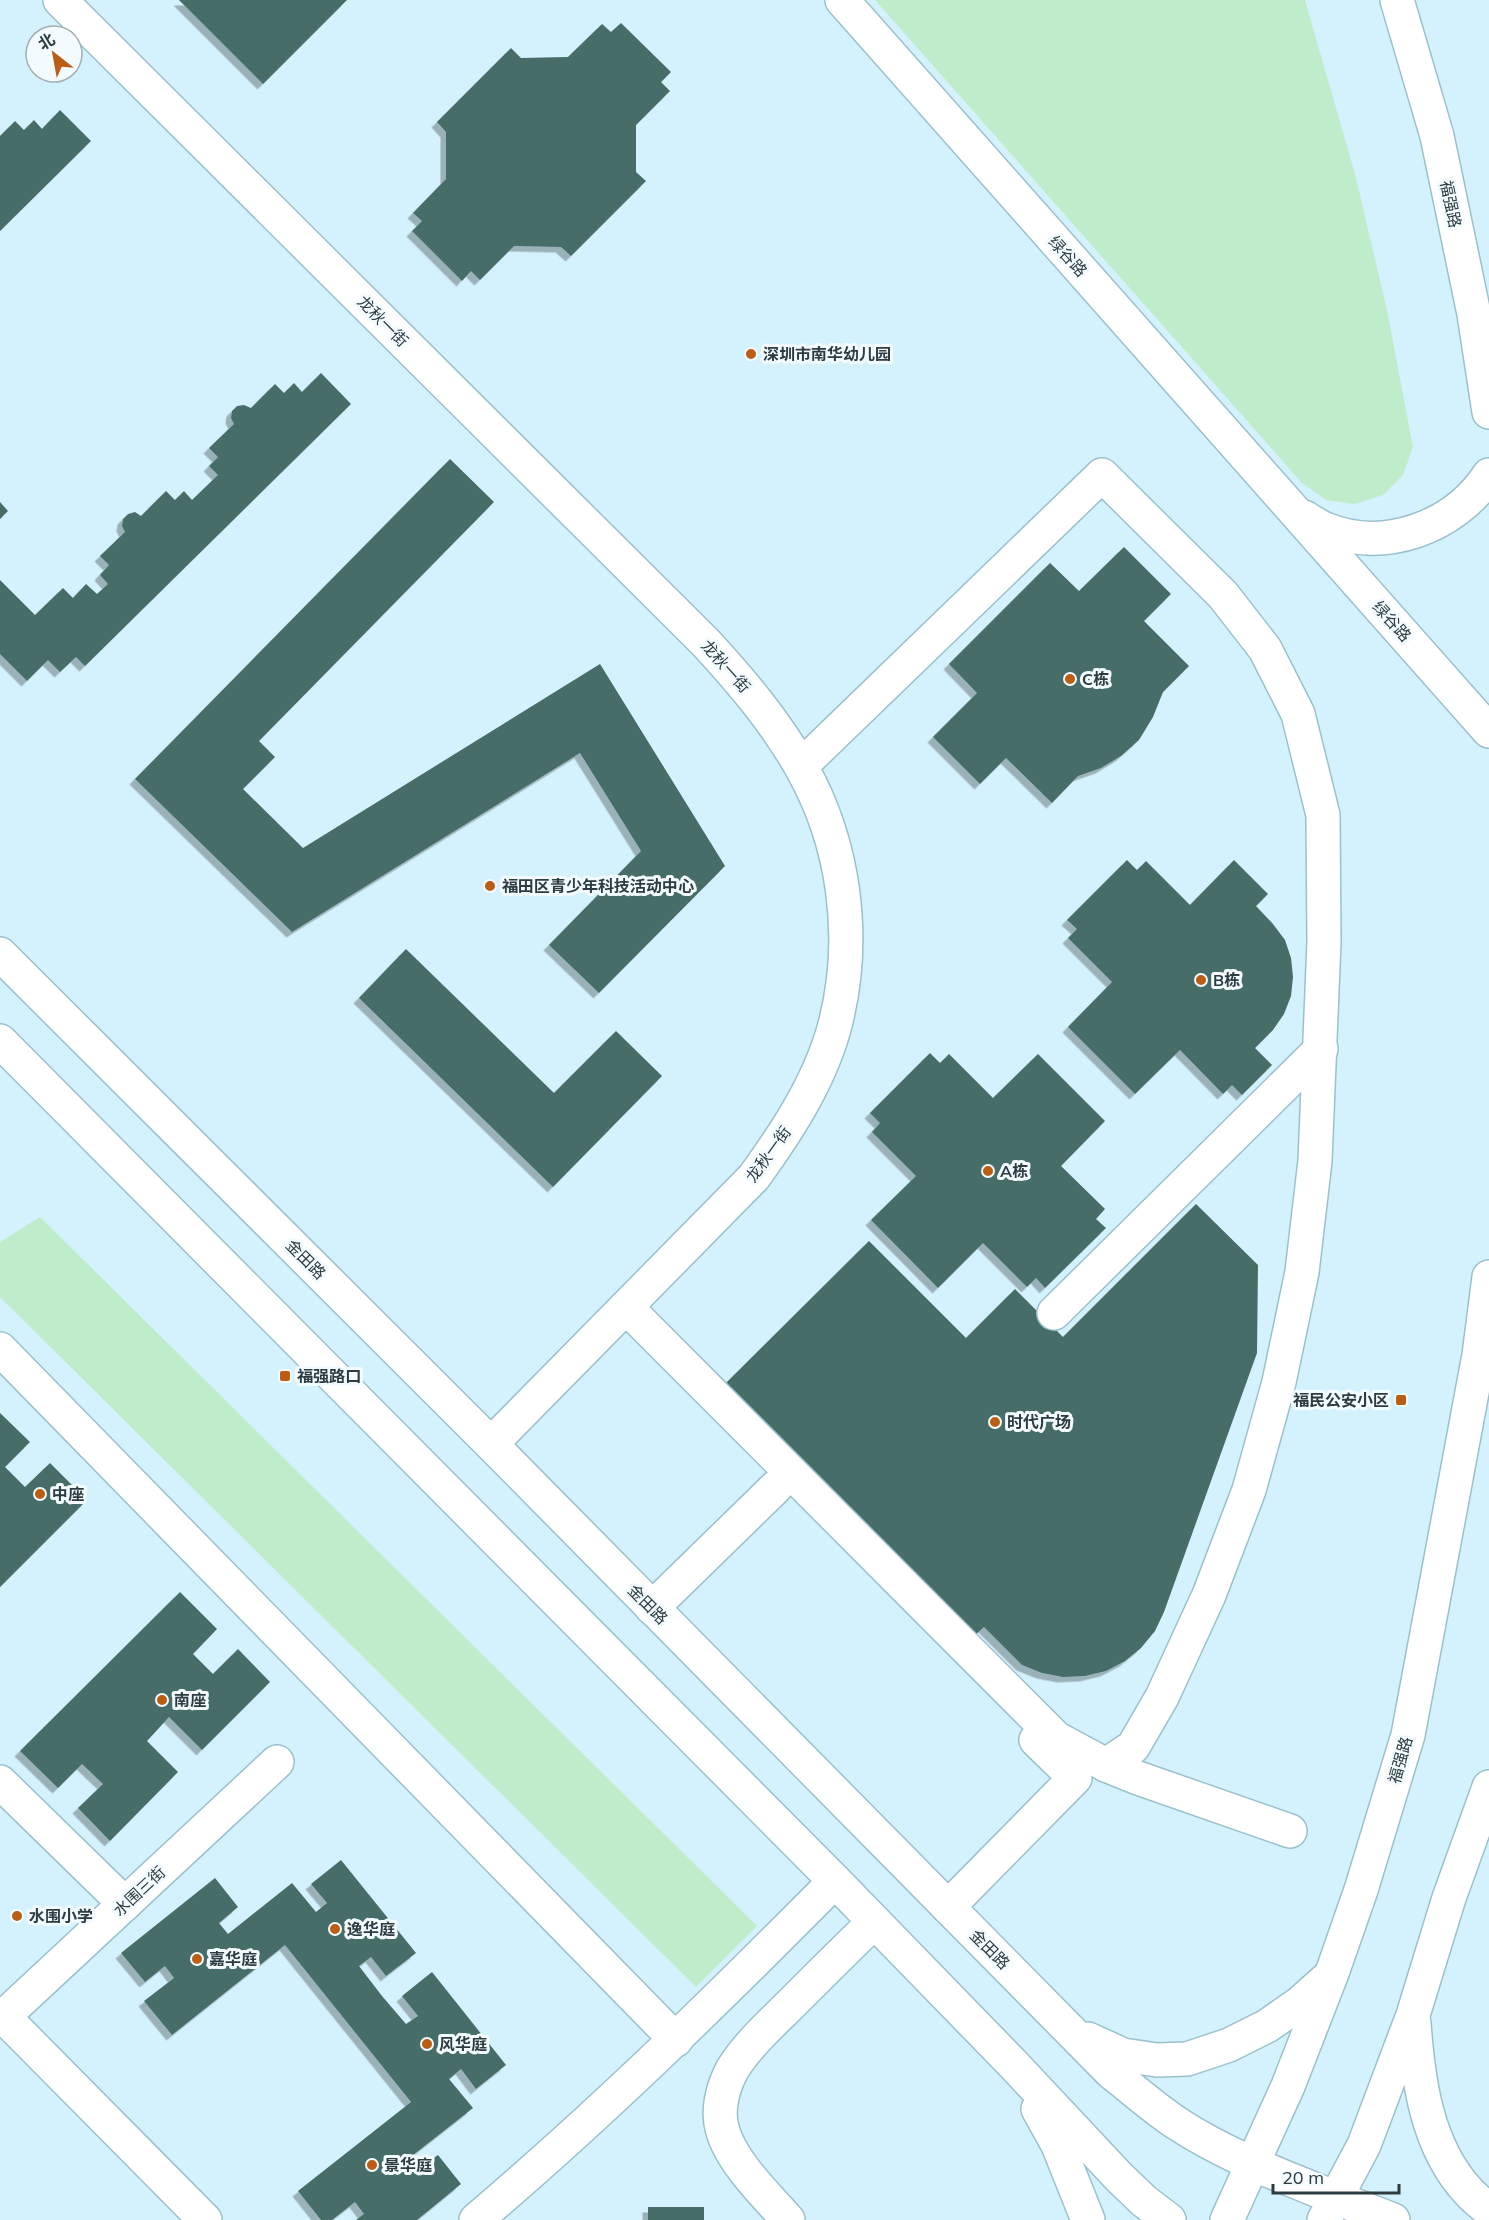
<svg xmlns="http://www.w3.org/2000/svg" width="1489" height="2220" font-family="Mulish,'Noto Sans SC',sans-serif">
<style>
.green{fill:#bfecca}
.building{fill:#466d68;filter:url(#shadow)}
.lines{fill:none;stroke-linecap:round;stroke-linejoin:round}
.minor-casing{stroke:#9bc0cd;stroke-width:36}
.major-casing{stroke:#9bc0cd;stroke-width:36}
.minor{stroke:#fff;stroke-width:33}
.major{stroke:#fff;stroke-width:33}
.poi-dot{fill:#bc5d16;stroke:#f3fbfe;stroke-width:2}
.labels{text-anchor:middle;stroke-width:6;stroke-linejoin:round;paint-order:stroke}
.street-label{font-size:16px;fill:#2c3c41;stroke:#f3fbfe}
.poi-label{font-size:16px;font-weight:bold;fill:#2c3c41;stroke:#f3fbfe;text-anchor:start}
</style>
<defs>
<filter id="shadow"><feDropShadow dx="-5.5" dy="5.5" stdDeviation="0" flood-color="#0004"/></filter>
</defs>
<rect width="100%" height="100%" fill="#d4f2fd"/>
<g class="green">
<polygon points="875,0 1305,0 1355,174 1387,310 1413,447 1403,475 1383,495 1355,504 1326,500 1302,483"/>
<polygon points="40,1217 757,1926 696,1987 0,1297 0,1242"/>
</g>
<g class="building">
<polygon points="179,0 347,0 263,84"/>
<polygon points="621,23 671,72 661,82 670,91 636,125 636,172 646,181 571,256 561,247 514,246 480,280 471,271 462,281 412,231 422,221 413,213 446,179 446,132 437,122 511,48 521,58 568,57 602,24 611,32"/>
<polygon points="60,110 91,141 0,231 0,136 15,121 24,130 34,120 42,129"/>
<polygon points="321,373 351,404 85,666 76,657 60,672 48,660 27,681 0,654 0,580 35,615 63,588 73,598 86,584 97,594 108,584 100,575 109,565 100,556 125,532 122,526 123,519 128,514 135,512 141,516 166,491 175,500 184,491 192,500 218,475 209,466 218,457 209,448 234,424 231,418 232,411 237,406 244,405 251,408 275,384 284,393 294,383 302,392"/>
<polygon points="450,459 494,502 259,741 275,757 243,789 303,848 600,664 725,866 599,993 549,945 641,851 580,753 292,932 135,779"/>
<polygon points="0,502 8,511 0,519"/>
<polygon points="1124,547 1171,594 1144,621 1189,666 1163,692 1153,717 1139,740 1121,756 1101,768 1078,776 1052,803 1006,758 980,784 933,737 977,693 949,664 1050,563 1079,591"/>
<polygon points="1127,860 1137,870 1146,861 1190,905 1234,860 1268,894 1256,906 1273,924 1285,940 1291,958 1293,977 1291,996 1284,1014 1273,1030 1255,1048 1272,1065 1242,1095 1232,1085 1223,1094 1180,1050 1135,1094 1068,1027 1112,982 1068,938 1077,929 1067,920"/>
<polygon points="406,949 554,1093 616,1031 662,1076 553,1187 359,998"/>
<polygon points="930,1053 940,1063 949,1054 993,1098 1038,1054 1105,1121 1061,1166 1105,1209 1096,1219 1106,1228 1045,1288 1036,1278 1027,1287 983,1243 938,1288 871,1220 916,1176 872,1132 880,1123 870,1113"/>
<polygon points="1196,1204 1258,1265 1257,1353 1164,1612 1155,1631 1141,1648 1125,1661 1106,1671 1085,1676 1063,1677 1042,1673 1022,1665 984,1627 973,1637 722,1387 869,1241 966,1338 1015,1289 1063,1337"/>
<polygon points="0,1413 30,1442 5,1467 25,1487 50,1463 87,1500 0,1587"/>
<polygon points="180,1592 217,1629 193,1654 213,1674 238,1649 270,1682 202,1750 169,1717 147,1741 178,1772 110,1841 78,1808 103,1784 82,1764 58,1788 20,1751"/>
<polygon points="341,1860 416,1953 386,1976 371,1957 359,1966 382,1996 406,2024 418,2016 402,1996 432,1972 506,2065 476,2089 461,2069 449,2079 473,2108 408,2159 417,2170 438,2155 461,2184 417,2220 356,2220 364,2214 355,2202 332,2220 321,2220 298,2191 411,2102 285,1945 172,2035 144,2001 174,1978 165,1966 145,1982 121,1953 215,1878 238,1907 219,1923 228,1934 292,1883 316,1912 327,1903 311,1884"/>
<rect x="648" y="2207" width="56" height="13"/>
</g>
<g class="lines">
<g class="minor-casing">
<g id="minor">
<path d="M60 0 706 643C741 681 774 720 800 765 844 841 857 935 836 1021 822 1078 788 1130 754 1177L491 1444"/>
<polyline points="842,0 1489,731"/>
<path d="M1304 517C1311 521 1318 526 1325 529 1384 553 1454 528 1489 475"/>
<polyline points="801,766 1102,475 1223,595 1265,649 1298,714 1323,815 1324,942 1315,1161 1302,1272 1279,1382 1249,1490 1209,1595 1162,1697 1133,1747 1106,1765"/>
<polyline points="626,1307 1056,1738 1106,1765 1138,1778 1290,1831"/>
<polyline points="1054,1313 1321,1049"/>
<polyline points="0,1349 676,2040"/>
<polyline points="652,1608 776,1487"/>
<polyline points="0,1782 125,1904"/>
<polyline points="948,1907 1075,1778 1036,1740"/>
<polyline points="4,2017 205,2220"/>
<polyline points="0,2020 277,1762"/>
<polyline points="1336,2198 1393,2220"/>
<path d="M476 2220C602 2113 719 1998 835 1881"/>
<path d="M788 2220C766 2195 730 2161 722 2128 717 2109 723 2087 732 2070 747 2045 772 2023 793 2002 820 1975 847 1948 874 1922"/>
</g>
</g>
<g class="major-casing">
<g id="major">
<polyline points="1397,0 1437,136 1474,314 1489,412"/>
<path d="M0 954 491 1444 1112 2073C1134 2090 1155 2109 1178 2124 1227 2156 1282 2176 1336 2198"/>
<polyline points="0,1041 835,1881 1014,2065 1119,2177 1144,2201 1169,2220"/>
<path d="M1414 2023C1418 2081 1427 2147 1468 2191 1474 2198 1482 2204 1489 2210"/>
<polyline points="1088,2039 1123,2055 1157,2060 1187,2059 1229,2045 1267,2026 1300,2003 1329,1977"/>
<polyline points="1038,2109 1058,2145 1088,2220"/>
<polyline points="1227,2220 1288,2086 1332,1973 1361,1890 1408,1735 1479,1355 1489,1277"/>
<polyline points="1324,2220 1364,2145 1413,2015 1449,1898 1489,1787"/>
</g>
</g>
<use href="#minor" class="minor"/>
<use href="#major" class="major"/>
</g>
<g class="poi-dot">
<circle cx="751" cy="354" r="6"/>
<circle cx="1070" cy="679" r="6"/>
<circle cx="490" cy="886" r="6"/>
<circle cx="1201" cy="980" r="6"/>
<circle cx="988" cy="1171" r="6"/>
<rect x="279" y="1370" width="12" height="12" rx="3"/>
<rect x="1395" y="1394" width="12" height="12" rx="3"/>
<circle cx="995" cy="1422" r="6"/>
<circle cx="40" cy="1494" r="6"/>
<circle cx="162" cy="1700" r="6"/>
<circle cx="17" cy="1916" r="6"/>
<circle cx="335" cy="1929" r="6"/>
<circle cx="197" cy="1959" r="6"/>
<circle cx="427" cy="2044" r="6"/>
<circle cx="372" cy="2165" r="6"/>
</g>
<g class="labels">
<g class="street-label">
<text transform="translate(1451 204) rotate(78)" y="6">福强路</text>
<text transform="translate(1068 256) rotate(48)" y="6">绿谷路</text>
<text transform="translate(383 321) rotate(45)" y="6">龙秋一街</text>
<text transform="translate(1392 621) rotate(48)" y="6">绿谷路</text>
<text transform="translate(726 666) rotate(48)" y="6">龙秋一街</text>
<text transform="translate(768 1154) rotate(-54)" y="6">龙秋一街</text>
<text transform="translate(306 1259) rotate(45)" y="6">金田路</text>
<text transform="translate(648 1604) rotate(45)" y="6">金田路</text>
<text transform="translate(1400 1760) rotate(-74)" y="6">福强路</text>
<text transform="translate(139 1891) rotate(-43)" y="6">水围三街</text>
<text transform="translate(990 1949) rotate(45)" y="6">金田路</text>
</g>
<g class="poi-label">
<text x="763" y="360">深圳市南华幼儿园</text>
<text x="1082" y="685">C栋</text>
<text x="502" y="892">福田区青少年科技活动中心</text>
<text x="1213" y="986">B栋</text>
<text x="1000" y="1177">A栋</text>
<text x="297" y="1382">福强路口</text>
<text x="1389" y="1406" text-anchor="end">福民公安小区</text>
<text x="1007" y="1428">时代广场</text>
<text x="52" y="1500">中座</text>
<text x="174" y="1706">南座</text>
<text x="29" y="1922">水围小学</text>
<text x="347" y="1935">逸华庭</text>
<text x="209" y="1965">嘉华庭</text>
<text x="439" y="2050">风华庭</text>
<text x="384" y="2171">景华庭</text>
</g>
</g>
<g transform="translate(54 54) rotate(329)"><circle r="28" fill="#f3fbfe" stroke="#a3afb2" stroke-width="1.5"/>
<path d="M0-4.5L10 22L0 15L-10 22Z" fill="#bc5d16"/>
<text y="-9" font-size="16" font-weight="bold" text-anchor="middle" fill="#2c3c41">北</text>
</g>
<path d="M1273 2184v9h126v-9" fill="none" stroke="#2c3c41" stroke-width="3"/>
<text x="1282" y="2184" font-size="18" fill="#2c3c41" stroke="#f3fbfe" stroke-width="4.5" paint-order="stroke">20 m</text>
</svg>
